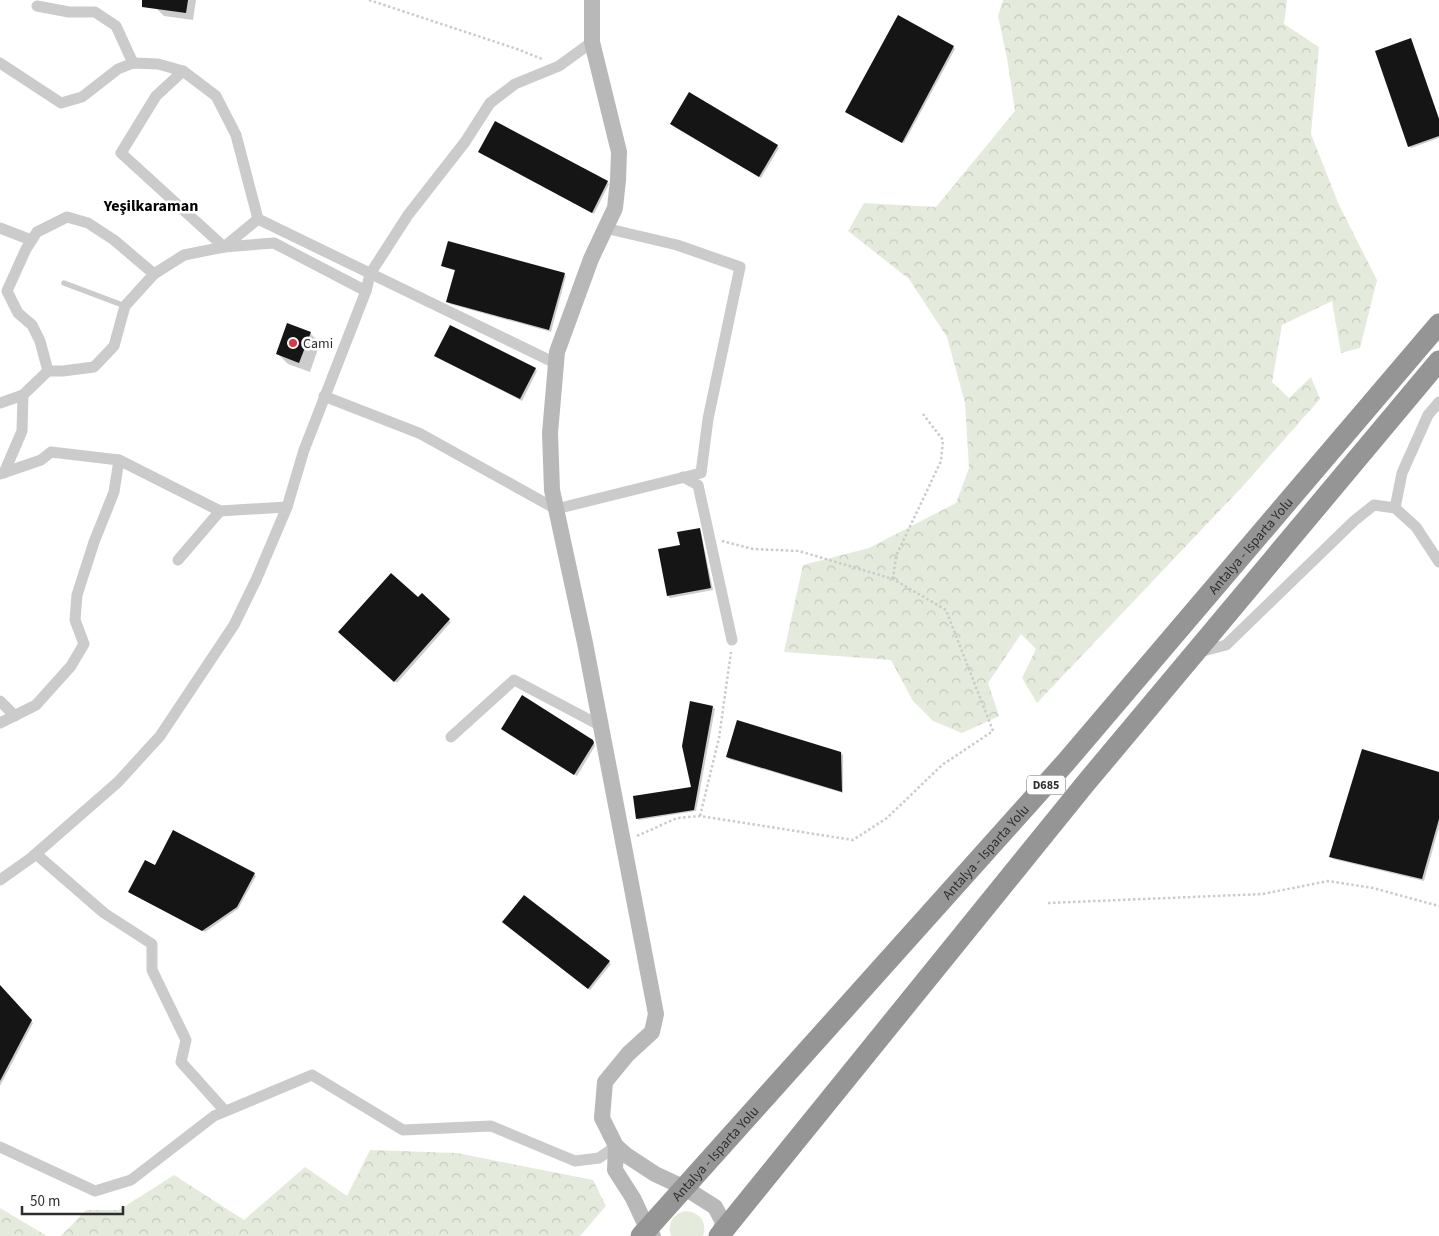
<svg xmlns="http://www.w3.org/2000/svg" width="1439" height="1236" font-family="'Source Sans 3',sans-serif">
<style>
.grass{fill:#e5ebdc}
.forest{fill:url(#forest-crowns)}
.shadow{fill:#0003}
.building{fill:#151515}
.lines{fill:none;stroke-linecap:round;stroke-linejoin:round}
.path{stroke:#cbcbcb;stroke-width:2.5;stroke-dasharray:2.5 2.5;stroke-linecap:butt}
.lane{stroke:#cbcbcb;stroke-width:5.5}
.street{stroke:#cbcbcb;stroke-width:11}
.secondary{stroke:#b8b8b8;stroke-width:16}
.highway{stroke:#959595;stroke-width:21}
.poi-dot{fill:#e13447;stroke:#fff;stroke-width:2}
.labels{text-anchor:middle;stroke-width:5;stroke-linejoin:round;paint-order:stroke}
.shield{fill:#fff;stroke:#6d6d6d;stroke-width:1}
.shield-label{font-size:12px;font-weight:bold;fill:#2e2e2e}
.poi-label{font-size:14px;fill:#2e2e2e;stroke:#fff;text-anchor:start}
.street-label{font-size:14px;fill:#2e2e2e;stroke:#fff}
.quarter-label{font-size:16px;font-weight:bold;fill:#000;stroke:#fff}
</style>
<defs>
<pattern id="forest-crowns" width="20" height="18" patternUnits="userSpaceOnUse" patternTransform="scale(1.25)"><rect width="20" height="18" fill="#e5ebdc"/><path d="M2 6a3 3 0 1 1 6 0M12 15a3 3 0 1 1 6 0" fill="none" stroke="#c5cabd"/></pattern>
</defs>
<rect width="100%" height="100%" fill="#fff"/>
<path class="grass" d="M684 1211C699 1211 708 1222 703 1236H671C667 1224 672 1215 684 1211Z"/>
<g class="forest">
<polygon points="1003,0 1287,0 1284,24 1319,47 1311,134 1339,205 1377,280 1360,348 1341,353 1332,301 1282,325 1272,382 1289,398 1311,377 1320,399 1243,486 1037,703 1022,678 1036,649 1021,634 988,683 999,716 962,733 933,721 913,701 891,660 784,652 803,565 869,548 956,503 969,468 965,403 947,337 909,279 848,231 864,203 936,207 1015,111 1007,58 998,16"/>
<polygon points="370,1150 457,1153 593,1180 606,1206 580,1236 61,1236 86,1210 119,1210 174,1175 244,1220 305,1167 347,1196"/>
<polygon points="0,1208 47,1236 0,1236"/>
</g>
<g class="shadow">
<polygon points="157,0 196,0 193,20 164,16 156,8"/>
<polygon points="1411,40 1439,118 1439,138 1411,148 1409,146"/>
<polygon points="953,47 955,49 904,143 847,111"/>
<polygon points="673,126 777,146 779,148 761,178"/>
<polygon points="480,152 607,182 609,184 594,214"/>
<polygon points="442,266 564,274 566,276 551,332 450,304 448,301 456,271"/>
<polygon points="310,333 320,343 310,372 288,364 278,354"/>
<polygon points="435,356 535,369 537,371 522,401"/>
<polygon points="699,529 701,532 713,590 670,598 668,596 681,546"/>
<polygon points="422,595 451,622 397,683 340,632 418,599"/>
<polygon points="713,707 715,709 696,811 639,820 637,818 692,788"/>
<polygon points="505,731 593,741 595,746 577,776"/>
<polygon points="841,753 843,755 843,793 729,759 727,756"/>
<polygon points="1439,773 1439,827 1424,881 1333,859 1331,857"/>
<polygon points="155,866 254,874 256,876 238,909 205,932 132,894"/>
<polygon points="506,924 609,962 611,964 590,990"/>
<polygon points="3,990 33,1023 0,1086 0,996"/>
</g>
<g class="building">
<polygon points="142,0 188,0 186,13 142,7"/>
<polygon points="898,15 954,46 902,143 845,112"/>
<polygon points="1411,38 1439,119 1439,136 1408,147 1375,51"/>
<polygon points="689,92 778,145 759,177 670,124"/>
<polygon points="495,121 608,181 592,213 478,152"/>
<polygon points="448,241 565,273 549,330 446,302 455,270 441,266"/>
<polygon points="287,323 311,332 299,363 276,354"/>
<polygon points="450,325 536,368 520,399 434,356"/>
<polygon points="700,528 711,588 667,596 658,549 680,545 677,532"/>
<polygon points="391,573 418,597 422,593 450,619 394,682 338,632"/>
<polygon points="522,695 593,740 594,743 574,775 501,729"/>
<polygon points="690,701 713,706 694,810 636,819 633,796 691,787 682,746"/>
<polygon points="737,720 841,752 842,792 726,757"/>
<polygon points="1362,749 1439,772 1439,819 1422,879 1329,857"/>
<polygon points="173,830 255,873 237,907 202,931 128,892 145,860 155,865"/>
<polygon points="524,895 610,961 588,989 502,922"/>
<polygon points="0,985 32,1020 0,1081"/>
</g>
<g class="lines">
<g class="path">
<polyline points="369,0 517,49 542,59"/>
<polyline points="893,579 896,556 941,461 943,440 923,414"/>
<polyline points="700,816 719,738 731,652"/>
<polyline points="637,836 677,818 700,816 853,840 887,818 942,765 993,731 946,610 893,579 799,551 753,549 722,541"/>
<polyline points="1048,903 1263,894 1328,881 1373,888 1439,906"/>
</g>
<polyline class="lane" points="64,283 125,306"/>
<g class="street">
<polyline points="37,6 69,12 95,12 116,26 133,63"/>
<polyline points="0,63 61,103 82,97 118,69 133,63 158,64 183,71 216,96 236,135 258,219 555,363"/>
<polyline points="183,71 156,96 121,153 224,247 274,243 366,291"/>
<polyline points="0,228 31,240"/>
<polyline points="48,371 40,341 32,325 18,313 7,291 26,249 37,232 67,217 88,223 114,240 154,274"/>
<polyline points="324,396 419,433 556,509 701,473 708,419 740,267 677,245 605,228"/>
<polyline points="0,403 23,395 48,371 63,371 94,367 114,346 125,306 154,274 184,255 224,247 258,219"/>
<polyline points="4,473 22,431 23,395"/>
<polyline points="0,474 41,460 51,452 119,460 220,511 287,507"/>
<polyline points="683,477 698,485 732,640"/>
<polyline points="1395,508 1402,473 1428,415 1439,402"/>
<polyline points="178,560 220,511"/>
<polyline points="1199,652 1226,645 1354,521 1374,505 1395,508 1416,527 1439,562"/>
<polyline points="0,701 15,716"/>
<polyline points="0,723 36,705 71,666 84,644 75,620 77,595 94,542 114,492 119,460"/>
<polyline points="451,737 514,680 601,726"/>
<polyline points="36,854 104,913 152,944 152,970 186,1040 181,1062 225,1111"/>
<polyline points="0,880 31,858 118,782 160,736 234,625 256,580 287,507 304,450 366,291 370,274 408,215 465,142 490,103 515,84 559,66 592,42"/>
<polyline points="0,1147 95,1191 131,1180 214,1116 312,1075 403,1130 491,1126 575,1161 599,1158 616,1146"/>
</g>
<g class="secondary">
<polyline points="592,0 592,42 619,152 618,180 615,208 591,259 557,352 550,433 552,490 585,643 656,1014 652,1032 628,1054 605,1082 602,1118 616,1146"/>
<polyline points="653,1236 647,1228 633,1198 615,1170 616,1146 626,1155 655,1174 685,1188 715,1207 723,1222 719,1236"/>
</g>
<g class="highway">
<path id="s1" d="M641 1236 1066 762 1439 324"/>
<polyline points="719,1236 1085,784 1439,361"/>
</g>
</g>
<circle class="poi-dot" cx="293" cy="343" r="5"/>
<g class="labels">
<rect class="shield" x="1027" y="775.5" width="38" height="19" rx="4"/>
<g class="shield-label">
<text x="1046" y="789">D685</text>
</g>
<g class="poi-label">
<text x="303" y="348">Cami</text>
</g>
<g class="street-label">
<text dy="5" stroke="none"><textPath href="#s1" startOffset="921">Antalya - Isparta Yolu</textPath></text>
<text dy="5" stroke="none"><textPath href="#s1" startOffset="516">Antalya - Isparta Yolu</textPath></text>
<text dy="5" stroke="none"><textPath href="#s1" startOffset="111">Antalya - Isparta Yolu</textPath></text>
</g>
<g class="quarter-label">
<text x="151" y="211">Yeşilkaraman</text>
</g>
</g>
<path d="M22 1206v8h101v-8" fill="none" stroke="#2e2e2e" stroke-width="2.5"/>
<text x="30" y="1206" font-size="15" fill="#2e2e2e" stroke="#ffffff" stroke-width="4" paint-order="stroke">50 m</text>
</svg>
